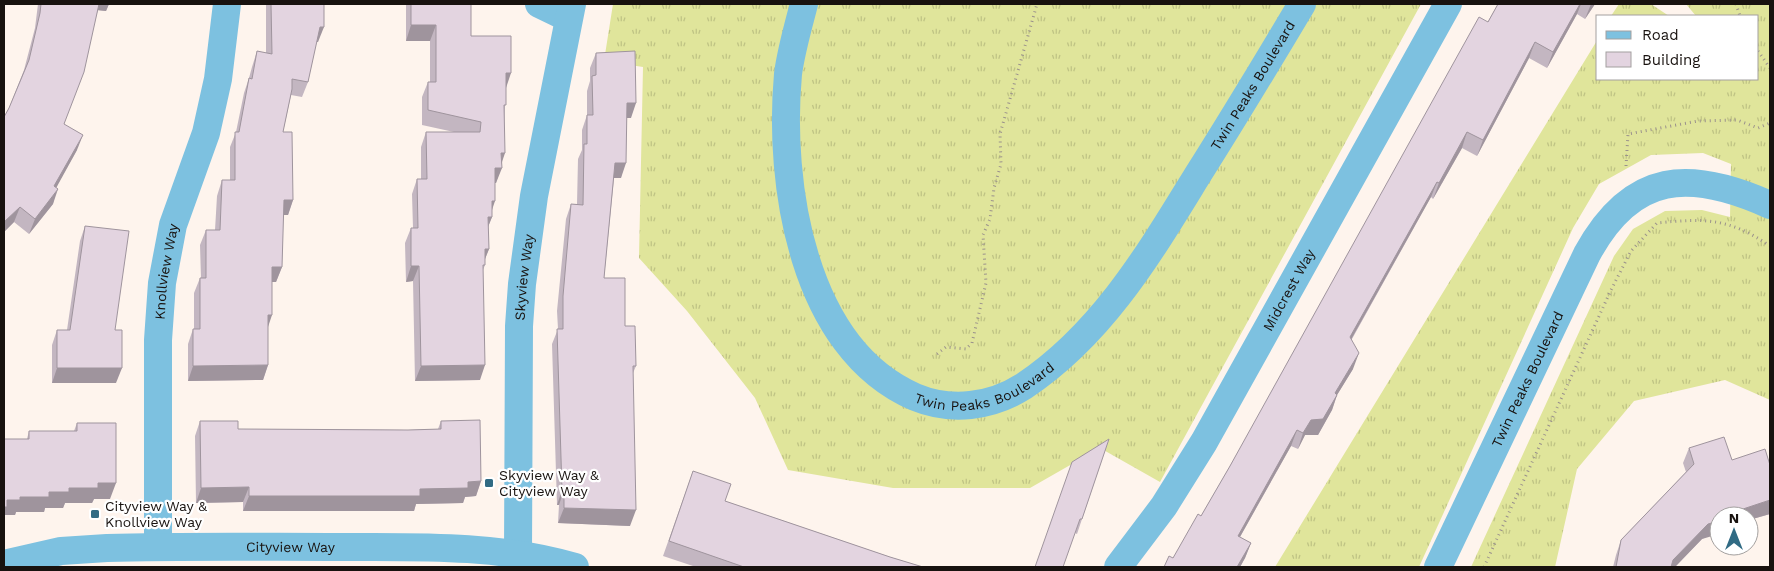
<svg xmlns="http://www.w3.org/2000/svg" width="1774" height="571" font-family="'Work Sans',sans-serif">
<style>
.grass{fill:url(#grass-tufts)}
.lines{fill:none;stroke-linecap:round;stroke-linejoin:round}
.path{stroke:#9a918c;stroke-width:3;stroke-dasharray:1 4;stroke-linecap:butt}
.minor{stroke:#7dc1e0;stroke-width:28}
.wall{fill:#c3b6c1}
.shaded-wall{fill:#9f949d}
.building{fill:#e3d4e0;stroke:#9f949d}
.poi-dot{fill:#316b84;stroke:#fff;stroke-width:2}
.labels{text-anchor:middle;stroke-width:4.5;stroke-linejoin:round;paint-order:stroke}
.street-label{font-size:14px;fill:#18120f;stroke:#fff}
.poi-label{font-size:14px;fill:#18120f;stroke:#fff;text-anchor:start}
</style>
<defs>
<pattern id="grass-tufts" width="24" height="20" patternUnits="userSpaceOnUse" patternTransform="scale(1.25)"><rect width="24" height="20" fill="#e0e59b"/><path d="M3 7l-1-3M5 7V3M7 7l1-3M15 17l-1-3M17 17v-4M19 17l1-3" fill="none" stroke="#bfc384"/></pattern>
</defs>
<rect width="100%" height="100%" fill="#fef4ed"/>
<g class="grass">
<polygon points="613,4 1421,4 1160,482 1100,448 1030,488 893,488 788,470 755,398 687,311 639,258 643,67 604,61"/>
<polygon points="1619,4 1651,4 1669,16 1611,16"/>
<polygon points="1686,4 1770,4 1770,400 1725,380 1634,401 1577,469 1555,567 1471,567 1614,256 1633,229 1665,211 1702,210 1730,217 1731,164 1703,153 1651,155 1599,184 1573,228 1419,567 1275,567 1598,39 1598,79 1758,79 1758,16 1696,16"/>
</g>
<g class="lines">
<g class="path">
<polyline points="1736,4 1740,16"/>
<polyline points="1758,51 1770,68"/>
<polyline points="1626,166 1628,134 1698,121 1737,120 1758,128 1770,123"/>
<polyline points="937,354 946,347 966,349 972,343 986,283 983,235 990,219 994,188 1001,164 1000,134 1037,4"/>
<path d="M1484 567 1611 290 1631 251 1657 223C1705 218 1729 218 1770 246"/>
</g>
<g class="minor">
<polyline points="539,4 568,18"/>
<path id="s1" d="M804 4C798 27 791 51 788 74 778 183 802 348 915 397 951 412 991 407 1024 386 1102 334 1149 254 1197 176 1233 119 1268 61 1302 4"/>
<path id="s2" d="M158 547V340L162 283 173 225 206 133 218 79 227 4"/>
<path id="s3" d="M518 555 519 326 522 284 534 196 572 4"/>
<path id="s4" d="M4 564 61 551 107 548C183 546 258 547 334 547 415 547 497 544 575 567"/>
<path id="s5" d="M1118 567 1164 506 1204 442 1448 4"/>
<path id="s6" d="M1438 567 1587 254C1632 171 1690 169 1770 205"/>
</g>
</g>
<g class="wall">
<polygon points="38,4 109,4 106,11 98,10 64,124 77,150 56,187 53,204 29,234 14,222 4,232 4,117 9,108 24,70 35,28"/>
<polygon points="266,4 324,4 318,42 316,42 308,82 302,97 291,95 283,132 293,200 288,215 283,215 282,267 276,282 272,282 268,326 268,365 263,380 188,381 188,344 193,329 194,329 194,293 200,278 201,278 200,245 206,230 215,230 217,196 222,180 230,180 230,147 236,132 244,93 249,78 252,67 257,51 266,53"/>
<polygon points="406,4 471,4 471,36 506,87 502,163 496,183 495,183 492,210 492,217 488,227 489,249 485,259 485,265 483,270 480,380 415,381 413,281 406,282 405,243 411,228 413,228 412,194 417,179 421,179 421,147 426,132 454,132 422,125 422,97 428,82 430,82 430,41 406,41"/>
<polygon points="1498,4 1595,4 1585,19 1577,14 1547,68 1529,58 1477,156 1462,148 1433,199 1431,197 1352,339 1353,369 1337,395 1332,410 1318,435 1305,435 1298,449 1291,446 1240,537 1251,543 1245,558 1240,567 1164,567 1173,558 1201,516"/>
<polygon points="596,53 631,118 627,118 621,178 614,178 604,278 625,326 636,366 633,373 630,526 558,523 559,505 557,505 552,344 558,329 557,311 566,219 571,204 577,204 578,159 582,150 582,130 587,115 587,91 590,81 590,68"/>
<polygon points="85,226 115,330 116,383 52,383 52,345 57,330 67,330 80,241"/>
<polygon points="200,421 238,429 408,430 438,429 441,421 481,481 476,496 465,497 463,503 416,504 414,511 243,511 243,502 196,503 195,436"/>
<polygon points="77,423 110,499 94,499 92,503 65,503 63,508 45,508 44,512 16,512 15,515 5,515 4,517 4,439 27,439 29,431 74,431"/>
<polygon points="1109,439 1082,519 1077,534 1075,533"/>
<polygon points="1689,448 1732,460 1770,514 1749,520 1749,516 1702,539 1675,567 1613,567 1616,555 1621,540 1686,472 1683,463"/>
<polygon points="693,471 725,501 890,557 923,567 696,567 663,556"/>
</g>
<g class="shaded-wall">
<polygon points="98,4 109,4 106,11 96,10"/>
<polygon points="1580,4 1581,4 1577,14 1547,68 1553,52"/>
<polygon points="1591,4 1595,4 1585,19"/>
<polygon points="411,25 436,25 430,41 406,41"/>
<polygon points="320,27 324,27 318,42 314,42"/>
<polygon points="1535,42 1529,58 1477,156 1483,140"/>
<polygon points="506,73 511,73 506,88"/>
<polygon points="627,103 636,103 631,118 621,118"/>
<polygon points="1467,132 1462,148 1433,199 1439,183"/>
<polygon points="83,135 77,150 49,201 54,186"/>
<polygon points="501,153 505,153 500,168 502,168 496,183 489,183"/>
<polygon points="615,163 626,163 621,178 609,178"/>
<polygon points="1437,182 1431,197 1344,352 1350,337"/>
<polygon points="58,189 53,204 29,234 35,219"/>
<polygon points="284,200 293,200 288,215 278,215"/>
<polygon points="492,201 495,201 490,216"/>
<polygon points="20,207 14,222 4,232 4,222"/>
<polygon points="488,217 492,217 486,232"/>
<polygon points="485,249 489,249 483,264"/>
<polygon points="411,266 419,266 413,281 406,282"/>
<polygon points="272,267 282,267 276,282 266,282"/>
<polygon points="268,315 272,315 267,330"/>
<polygon points="1359,353 1353,369 1337,395 1332,410 1318,435 1305,435 1298,449 1303,433 1311,420 1335,393"/>
<polygon points="268,365 263,380 188,381 193,366"/>
<polygon points="485,365 480,380 415,381 421,366"/>
<polygon points="57,368 122,368 116,383 52,383"/>
<polygon points="1297,430 1291,446 1232,551 1238,536"/>
<polygon points="481,481 476,496 465,497 463,503 416,504 414,511 243,511 249,496 420,489 468,482"/>
<polygon points="98,483 116,483 110,499 94,499 92,503 65,503 63,508 45,508 44,512 16,512 15,515 5,515 4,517 4,507 7,500 20,497 49,492"/>
<polygon points="249,487 243,502 196,503 201,488"/>
<polygon points="562,490 564,490 559,505 557,505"/>
<polygon points="1770,500 1770,514 1749,520 1749,516 1727,516 1728,514"/>
<polygon points="564,508 636,510 630,526 558,523"/>
<polygon points="1719,521 1719,534 1702,539 1675,567 1670,567 1673,560 1708,524"/>
<polygon points="1251,543 1245,558 1240,567 1237,567"/>
</g>
<g class="building">
<polygon points="41,4 99,4 84,72 64,124 83,135 54,186 58,189 35,219 20,207 4,222 4,117 9,108 29,60 40,13"/>
<polygon points="271,4 324,4 324,27 320,27 308,82 292,79 292,89 283,132 292,132 293,200 284,200 282,267 272,267 272,315 268,315 268,365 193,366 193,329 200,329 200,278 206,278 206,230 220,230 222,180 235,180 235,132 239,132 249,78 252,79 257,51 272,54"/>
<polygon points="411,4 471,4 471,36 511,36 511,73 506,73 506,105 504,105 505,153 501,153 502,168 495,168 495,201 492,201 492,217 488,217 489,249 485,249 485,265 483,265 485,365 421,366 419,266 411,266 411,228 418,228 417,179 427,179 426,132 480,132 481,122 428,110 428,82 436,82 436,25 411,25"/>
<polygon points="1498,4 1580,4 1553,52 1535,42 1483,140 1467,132 1439,183 1437,182 1350,337 1359,353 1335,393 1337,395 1323,419 1311,420 1303,433 1297,430 1238,536 1251,543 1237,567 1164,567 1169,556 1173,558 1198,514 1201,516 1230,466 1479,17 1488,22"/>
<polygon points="635,51 636,103 627,103 626,163 615,163 604,278 625,278 625,326 635,326 636,366 633,366 636,510 564,508 564,490 562,490 557,329 563,329 563,296 571,204 583,205 584,144 587,144 587,115 593,115 592,76 596,75 596,53"/>
<polygon points="85,226 129,231 115,330 122,330 122,368 57,368 57,330 70,330"/>
<polygon points="480,420 481,481 468,482 468,488 420,489 420,496 249,496 249,487 201,488 200,421 238,421 238,429 408,430 441,429 441,421"/>
<polygon points="77,423 116,423 116,483 98,483 98,488 69,488 69,492 49,492 49,497 20,497 20,500 7,500 7,507 4,507 4,439 29,439 29,431 77,431"/>
<polygon points="1724,437 1732,460 1765,449 1770,465 1770,500 1728,514 1728,516 1719,516 1719,521 1708,524 1673,560 1671,567 1616,567 1621,540 1694,464 1689,448"/>
<polygon points="1109,439 1082,519 1080,519 1063,567 1035,567 1072,462"/>
<polygon points="693,471 731,484 725,501 890,557 923,567 744,567 669,541"/>
</g>
<g class="poi-dot">
<rect x="484" y="478" width="10" height="10" rx="2.5"/>
<rect x="90" y="509" width="10" height="10" rx="2.5"/>
</g>
<g class="labels">
<g class="street-label">
<text dy="5" stroke="none"><textPath href="#s1" startOffset="935">Twin Peaks Boulevard</textPath></text>
<text dy="5" stroke="none"><textPath href="#s2" startOffset="276">Knollview Way</textPath></text>
<text dy="5" stroke="none"><textPath href="#s3" startOffset="278">Skyview Way</textPath></text>
<text dy="5" stroke="none"><textPath href="#s5" startOffset="326">Midcrest Way</textPath></text>
<text dy="5" stroke="none"><textPath href="#s1" startOffset="515">Twin Peaks Boulevard</textPath></text>
<text dy="5" stroke="none"><textPath href="#s6" startOffset="208">Twin Peaks Boulevard</textPath></text>
<text dy="5" stroke="none"><textPath href="#s4" startOffset="288">Cityview Way</textPath></text>
</g>
<g class="poi-label">
<text x="499" y="480">Skyview Way &amp;<tspan x="499" dy="16">Cityview Way</tspan></text>
<text x="105" y="511">Cityview Way &amp;<tspan x="105" dy="16">Knollview Way</tspan></text>
</g>
</g>
<rect width="1774" height="571" fill="none" stroke="#18120f" stroke-width="10"/>
<rect x="1596" y="15" width="162" height="65" fill="#ffffff" stroke="#a3a09f"/>
<rect x="1606" y="31" width="25" height="8" fill="#7dc1e0" stroke="#a3a09f"/>
<text x="1642" y="40" font-size="15" fill="#18120f">Road</text>
<rect x="1606" y="52" width="25" height="15" fill="#e3d4e0" stroke="#a3a09f"/>
<text x="1642" y="65" font-size="15" fill="#18120f">Building</text>
<g transform="translate(1734 531)"><circle r="24" fill="#ffffff" stroke="#a3a09f"/>
<path d="M0-4L9 19L0 12L-9 19Z" fill="#316b84"/>
<text y="-8" font-size="14" font-weight="bold" text-anchor="middle" fill="#18120f">N</text>
</g>
</svg>
